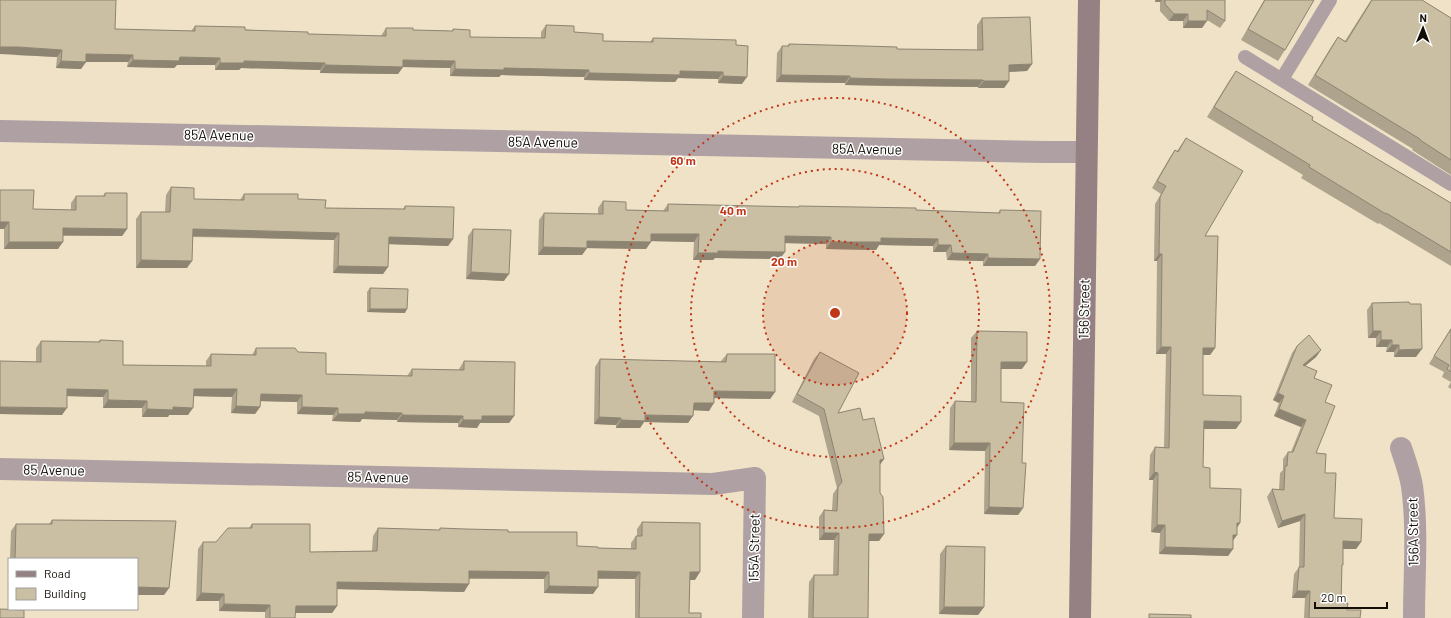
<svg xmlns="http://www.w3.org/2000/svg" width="1451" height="618" font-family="Barlow,sans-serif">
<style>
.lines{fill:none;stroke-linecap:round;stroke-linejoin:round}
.lane{stroke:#afa0a3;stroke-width:14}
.street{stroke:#afa0a3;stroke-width:22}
.secondary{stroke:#958084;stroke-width:22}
.wall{fill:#aea38c}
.shaded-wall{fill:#8d8572}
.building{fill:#cabea3;stroke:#8d8572}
.ring{fill:none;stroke:#c13616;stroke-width:2;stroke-dasharray:2 4}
.labels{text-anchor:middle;stroke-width:3;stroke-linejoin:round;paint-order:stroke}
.street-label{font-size:14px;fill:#120e05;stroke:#fff}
.centre{fill:#c13616;stroke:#fff;stroke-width:2}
.ring-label{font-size:12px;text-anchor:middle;font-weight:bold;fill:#c13616;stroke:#fff;stroke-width:3;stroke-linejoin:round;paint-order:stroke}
</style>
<rect width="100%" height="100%" fill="#efe2c6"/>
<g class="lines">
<g class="lane">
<polyline points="1245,57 1451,184"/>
<polyline points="1282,79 1330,0"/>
</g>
<g class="street">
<polyline points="0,131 1045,152 1086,152"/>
<path d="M1401 448C1405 460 1410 473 1412 486 1418 529 1414 575 1414 618"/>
<polyline points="0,469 713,484 755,478 753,618"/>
</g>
<polyline class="secondary" points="1080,618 1089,0"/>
</g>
<g class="wall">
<polygon points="1155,0 1225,0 1225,21 1220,28 1207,20 1202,28 1183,28 1183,21 1169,21 1160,11 1160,2 1155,2"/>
<polygon points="1264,0 1314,0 1285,50 1278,61 1241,40"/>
<polygon points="1371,0 1422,0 1451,18 1451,175 1412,150 1413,149 1308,85 1331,47 1338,37 1345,41"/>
<polygon points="982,18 1032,64 1027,71 1009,72 1009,81 1004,88 978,88 978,87 882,86 845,85 845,83 776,82 777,53 782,46 787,46 789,44 897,49 977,50 977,25"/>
<polygon points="546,25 574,32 603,41 650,42 653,38 736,45 742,84 718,83 718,79 678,78 675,82 584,80 584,77 501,75 499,77 450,76 450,68 403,67 398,74 320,73 320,70 241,68 239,70 215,70 215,65 177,65 174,68 127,67 128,62 86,62 81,69 56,68 57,57 14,55 115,29 191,31 195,26 308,34 381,36 386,28 413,30 452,31 453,29 470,37 541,38 541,32"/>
<polygon points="1236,71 1312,120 1451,203 1451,266 1379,223 1378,224 1301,178 1303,175 1207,117 1229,81"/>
<polygon points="1186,138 1205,236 1215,348 1210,355 1203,355 1203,395 1236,429 1204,429 1203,467 1210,488 1240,523 1237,528 1237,535 1233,540 1233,549 1228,556 1159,554 1160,533 1151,532 1153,480 1149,480 1150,455 1155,447 1164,448 1166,354 1156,354 1157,261 1154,261 1155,204 1161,194 1152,188 1170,157 1175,150 1177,151"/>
<polygon points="171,187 194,199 240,200 244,194 298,199 325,208 403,209 405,206 453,239 448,246 388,244 388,267 383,274 333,273 334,240 193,237 187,268 136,268 136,219 141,212 165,212 166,195"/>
<polygon points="0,190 33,209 71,210 71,203 76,196 103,196 105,193 127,229 122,236 63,236 58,249 4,249 4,229 0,229"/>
<polygon points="603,201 626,210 663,211 668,204 798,207 799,206 916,210 998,213 1000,210 1040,259 1035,266 983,266 983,261 947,260 946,252 933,252 933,246 879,245 876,250 826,249 826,244 785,243 780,259 715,258 713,260 693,260 694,242 651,241 646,249 587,248 582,255 538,255 539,220 544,213 598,214 598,208"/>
<polygon points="473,229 504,281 466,279 468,236"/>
<polygon points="370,288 405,313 367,312 367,292"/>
<polygon points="1372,303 1416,357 1394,357 1394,352 1386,352 1387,347 1376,347 1376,338 1368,338 1367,310"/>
<polygon points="1451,328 1451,389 1448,387 1451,382 1442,377 1444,372 1429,364"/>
<polygon points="977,331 1022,369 1001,369 1001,402 1022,463 1023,508 1018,515 984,514 985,451 949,450 950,408 955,401 971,401 971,338"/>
<polygon points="100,340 123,365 206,366 206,361 211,354 252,355 256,348 298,352 326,374 407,376 412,369 459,370 459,369 464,361 514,416 509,423 480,423 477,428 458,427 458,423 397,422 397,420 362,419 360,422 332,421 333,415 297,414 297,402 260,401 260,407 255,414 231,413 232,397 194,396 188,415 169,415 168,417 142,417 142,408 103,408 103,397 67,396 62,415 0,414 0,361 36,362 36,348 41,341 98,342"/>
<polygon points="1297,346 1321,350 1316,357 1305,366 1314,378 1325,402 1316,453 1325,473 1334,518 1361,542 1356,549 1343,549 1342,567 1341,603 1347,610 1360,618 1304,618 1305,598 1292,598 1294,574 1299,567 1300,521 1278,528 1267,497 1272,489 1279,490 1280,473 1283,470 1283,459 1288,452 1291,452 1301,427 1274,416 1279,403 1273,400 1292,353"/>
<polygon points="820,352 838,413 863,420 884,459 880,464 880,493 884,534 879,541 869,541 868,618 808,618 809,582 814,575 833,575 834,540 819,540 819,517 824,510 832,510 833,494 837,488 819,416 792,402 814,359"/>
<polygon points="727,354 775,392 770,399 714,398 709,411 694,410 688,423 644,422 640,428 616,428 616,425 594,424 595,367 600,359 721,362 721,361"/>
<polygon points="52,520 176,521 169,588 164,595 137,595 137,559 10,559 11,531 16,524 49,524"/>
<polygon points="642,522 695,580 690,580 689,613 701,618 635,618 635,579 598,579 593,594 544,593 544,579 469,579 464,592 337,589 337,606 332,613 295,613 295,618 265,618 265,612 219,611 219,601 196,601 198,549 203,542 216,542 249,528 252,524 310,552 372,551 373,536 378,528 439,530 440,528 508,532 577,546 598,548 631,549 631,543 636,536 637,536 637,529"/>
<polygon points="946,546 984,607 978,615 939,614 940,554"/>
</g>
<g class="shaded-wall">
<polygon points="1156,0 1162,0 1160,2 1155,2"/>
<polygon points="1174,14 1188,14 1183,21 1169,21"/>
<polygon points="1188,21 1207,21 1202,28 1183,28"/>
<polygon points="0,47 19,47 62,50 57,57 0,54"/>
<polygon points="86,54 133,55 128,62 81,62"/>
<polygon points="180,57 220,58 215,65 177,65 174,68 127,67 133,60"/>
<polygon points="403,60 455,61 450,68 403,67 398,74 320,73 325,65"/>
<polygon points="61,61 86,62 81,69 56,68"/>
<polygon points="244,61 325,63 320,70 241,68 239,70 215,70 220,63"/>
<polygon points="1032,64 1027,71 1004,72 1009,65"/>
<polygon points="504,68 589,70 584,77 501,75 499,77 450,76 455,69"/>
<polygon points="680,71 723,72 718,79 678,78 675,82 584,80 589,73"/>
<polygon points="781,75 850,76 845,83 776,82"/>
<polygon points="723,76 747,77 742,84 718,83"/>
<polygon points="850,78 983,80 978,87 845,85"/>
<polygon points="984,81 1009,81 1004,88 978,88"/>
<polygon points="0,222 9,222 4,229 0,229"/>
<polygon points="63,228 127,229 122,236 58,235"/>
<polygon points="193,229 339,233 334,240 188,236"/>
<polygon points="651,234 699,234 694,242 646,241"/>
<polygon points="785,236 831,237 826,244 780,243"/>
<polygon points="389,237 453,239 448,246 384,244"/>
<polygon points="881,238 938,239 933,246 879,245 876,250 826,249 831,242"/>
<polygon points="587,241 651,242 646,249 582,248"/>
<polygon points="9,242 63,242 58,249 4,249"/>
<polygon points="938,245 951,245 946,252 933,252"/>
<polygon points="543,247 587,248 582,255 538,255"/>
<polygon points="718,251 785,252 780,259 715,258 713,260 693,260 698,253"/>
<polygon points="952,253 988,254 983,261 947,260"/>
<polygon points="1159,254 1162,254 1157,261 1154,261"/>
<polygon points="988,258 1040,259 1035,266 983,266"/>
<polygon points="141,260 192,261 187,268 136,268"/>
<polygon points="338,266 388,267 383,274 333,273"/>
<polygon points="471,272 509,274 504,281 466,279"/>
<polygon points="370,309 407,309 405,313 367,312"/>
<polygon points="1373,331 1381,331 1376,338 1368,338"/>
<polygon points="1381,340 1392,340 1387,347 1376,347"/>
<polygon points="1392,345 1399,345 1394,352 1386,352"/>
<polygon points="1161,347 1171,347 1166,354 1156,354"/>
<polygon points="1203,348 1215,348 1210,355 1198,355"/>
<polygon points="1422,349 1416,357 1394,357 1399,350"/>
<polygon points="1321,350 1316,357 1298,372 1303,365"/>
<polygon points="1001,362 1027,362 1022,369 996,369"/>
<polygon points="67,389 108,390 103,397 62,396"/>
<polygon points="194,389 237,389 232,397 189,396"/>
<polygon points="714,391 775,392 770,399 709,398"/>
<polygon points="1278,393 1284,396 1279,403 1273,400"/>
<polygon points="261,394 302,395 297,402 256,401"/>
<polygon points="108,400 147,401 142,408 103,408"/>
<polygon points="694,403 714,403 709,411 689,410"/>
<polygon points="236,406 260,407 255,414 231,413"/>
<polygon points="0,407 67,408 62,415 0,414"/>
<polygon points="173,407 193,408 188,415 169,415 168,417 142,417 147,409"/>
<polygon points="302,407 338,408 333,415 297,414"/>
<polygon points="1279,409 1306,420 1301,427 1274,416"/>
<polygon points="365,412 402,413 397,420 362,419 360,422 332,421 338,414"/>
<polygon points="402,415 463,416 458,423 397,422"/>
<polygon points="645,415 693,416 688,423 644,422 640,428 616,428 621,420"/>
<polygon points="482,416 514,416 509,423 480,423 477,428 458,427 463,420"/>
<polygon points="599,417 621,418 616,425 594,424"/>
<polygon points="1204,421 1241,422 1236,429 1199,429"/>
<polygon points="954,443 990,443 985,451 949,450"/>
<polygon points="884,459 879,466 880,460"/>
<polygon points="1154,472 1158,473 1153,480 1149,480"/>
<polygon points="989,507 1023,508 1018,515 984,514"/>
<polygon points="1305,514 1300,521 1278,528 1282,521"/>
<polygon points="1237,523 1240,523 1235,530"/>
<polygon points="1157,525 1165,525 1160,533 1151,532"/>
<polygon points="824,533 839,533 834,540 819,540"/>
<polygon points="869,534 884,534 879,541 864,541"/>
<polygon points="1233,535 1237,535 1232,542"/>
<polygon points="1343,541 1361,542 1356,549 1338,549"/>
<polygon points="1165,547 1233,549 1228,556 1159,554"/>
<polygon points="469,571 549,572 544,579 464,578"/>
<polygon points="598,571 640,572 635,579 593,578"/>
<polygon points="690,572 700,572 695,580 685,580"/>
<polygon points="337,582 469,584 464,592 332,589"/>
<polygon points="549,586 598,587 593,594 544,593"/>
<polygon points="137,587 169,588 164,595 137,595"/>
<polygon points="1297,591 1310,591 1305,598 1292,598"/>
<polygon points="201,593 224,594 219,601 196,601"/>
<polygon points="224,604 270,605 265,612 219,611"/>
<polygon points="296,606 337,606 332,613 291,613"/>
<polygon points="944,607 984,607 978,615 939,614"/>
</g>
<g class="building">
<polygon points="0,0 116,0 115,29 195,31 195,26 245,27 245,30 308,32 308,34 386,36 386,28 413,28 413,30 453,31 453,29 470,30 470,37 545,38 546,25 574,26 574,32 603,34 603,41 653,42 653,38 736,40 736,45 748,46 747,77 723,76 723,72 680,71 680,75 589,73 589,70 504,68 504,70 455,69 455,61 403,60 403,67 325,65 325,63 244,61 244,63 220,63 220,58 180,57 179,61 133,60 133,55 86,54 86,62 61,61 62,50 19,47 0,47"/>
<polygon points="1165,0 1225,0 1225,21 1207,10 1207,21 1188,21 1188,14 1174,14 1165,4"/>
<polygon points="1265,0 1314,0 1285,50 1248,29"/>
<polygon points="1372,0 1422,0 1451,18 1451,160 1420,140 1420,139 1315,75 1338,37 1346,42"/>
<polygon points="1030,17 1032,64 1009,65 1009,81 984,81 983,80 887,79 850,78 850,76 781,75 782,46 789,46 789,44 864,46 897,47 897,49 983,50 982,18"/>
<polygon points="1236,71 1313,117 1312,120 1451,203 1451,252 1386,213 1386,214 1309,167 1310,165 1214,107"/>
<polygon points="1186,138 1243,171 1205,236 1218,236 1215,348 1203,348 1203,395 1241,396 1241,422 1204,421 1203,467 1210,468 1210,488 1241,489 1240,523 1237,523 1237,535 1233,535 1233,549 1165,547 1165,525 1157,525 1158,473 1154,472 1155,447 1169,448 1171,347 1161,347 1162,254 1159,254 1160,197 1166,186 1157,181 1175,150 1178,152"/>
<polygon points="171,187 194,188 194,199 244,200 244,194 298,194 298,199 326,200 325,208 405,209 405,206 454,207 453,239 389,237 388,267 338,266 339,233 193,229 192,261 141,260 141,212 170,212"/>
<polygon points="0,190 34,190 33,209 76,210 76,196 105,196 105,193 127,193 127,229 63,228 63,242 9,242 9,222 0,222"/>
<polygon points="603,201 626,202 626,210 668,211 668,204 799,207 799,206 916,208 916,210 1000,213 1000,210 1041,211 1040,259 988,258 988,254 952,253 951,245 938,245 938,239 881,238 881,242 831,242 831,237 785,236 785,252 718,251 718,253 698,253 699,234 651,234 651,242 587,241 587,248 543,247 544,213 603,214"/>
<polygon points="473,229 511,230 509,274 471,272"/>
<polygon points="370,288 408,289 407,309 370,309"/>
<polygon points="1409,302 1410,304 1421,304 1422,349 1399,350 1399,345 1392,345 1392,340 1381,340 1381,331 1373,331 1372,303"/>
<polygon points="1451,329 1451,372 1447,369 1449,365 1434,356"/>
<polygon points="977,331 1027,332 1027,362 1001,362 1001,402 1024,403 1022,463 1026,463 1023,508 989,507 990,443 954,443 955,401 976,402"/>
<polygon points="1309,335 1321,350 1303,365 1317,371 1314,378 1332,385 1325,402 1335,406 1316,453 1326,454 1325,473 1336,473 1334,518 1362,519 1361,542 1343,541 1343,565 1342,565 1341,603 1348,603 1347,610 1361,610 1360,618 1309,618 1310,591 1297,591 1299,567 1304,567 1305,514 1282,521 1272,489 1284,490 1285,466 1287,466 1288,452 1293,452 1306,420 1279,409 1284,396 1278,393 1297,346"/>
<polygon points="100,340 123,341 123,365 211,366 211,354 256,355 256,348 295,348 298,352 326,353 326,374 412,376 412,369 464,370 464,361 515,362 514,416 482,416 482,420 463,420 463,416 402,415 402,413 365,412 365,414 338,414 338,408 302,407 302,395 261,394 260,407 236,406 237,389 194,389 193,408 173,407 173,410 147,409 147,401 108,400 108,390 67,389 67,408 0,407 0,361 41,362 41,341 100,342"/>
<polygon points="820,352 859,373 838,413 860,408 863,420 874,418 884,459 880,460 880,493 883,497 884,534 869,534 868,618 813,618 814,575 838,575 839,533 824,533 824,510 837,511 838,487 842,482 824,409 797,394"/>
<polygon points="727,354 775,354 775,392 714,391 714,403 694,403 693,416 645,415 645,421 621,420 621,418 599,417 600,359 726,362"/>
<polygon points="52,520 176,521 169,588 137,587 137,559 15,559 16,524 52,524"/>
<polygon points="642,522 700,523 700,572 690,572 689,613 701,613 701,618 639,618 640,572 598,571 598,587 549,586 549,572 469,571 469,584 337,582 337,606 296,606 295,618 270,618 270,605 224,604 224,594 201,593 203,542 216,542 228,528 252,528 252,524 310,524 310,552 377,551 378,528 440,530 440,528 466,529 508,530 508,532 577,532 577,546 598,547 598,548 636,549 636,536 642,536"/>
<polygon points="946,546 985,547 984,607 944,607"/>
<polygon points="0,609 24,610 24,618 0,618"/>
<polygon points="1149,614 1191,615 1191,618 1149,618"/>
</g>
<circle cx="835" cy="313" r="72" fill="#c13616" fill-opacity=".12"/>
<g class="ring">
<circle cx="835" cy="313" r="72"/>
<circle cx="835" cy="313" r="144"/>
<circle cx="835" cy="313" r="215"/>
</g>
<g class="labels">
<g class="street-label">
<text transform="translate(219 135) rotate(1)" y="5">85A Avenue</text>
<text transform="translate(543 142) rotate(1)" y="5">85A Avenue</text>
<text transform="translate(867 149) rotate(1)" y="5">85A Avenue</text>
<text transform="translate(1084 309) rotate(-89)" y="5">156 Street</text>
<text transform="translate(54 470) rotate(1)" y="5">85 Avenue</text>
<text transform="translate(378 477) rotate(1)" y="5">85 Avenue</text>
<text transform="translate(1413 532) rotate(-91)" y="5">156A Street</text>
<text transform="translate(754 548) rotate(-89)" y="5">155A Street</text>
</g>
</g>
<circle cx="835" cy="313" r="6" class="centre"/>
<g class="ring-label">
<text x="683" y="165">60 m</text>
<text x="733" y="215">40 m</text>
<text x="784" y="266">20 m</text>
</g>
<rect x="8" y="558" width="130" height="52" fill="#ffffff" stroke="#a09f9b"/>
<rect x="16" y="571" width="20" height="6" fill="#958084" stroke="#a09f9b"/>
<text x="44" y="578" font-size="12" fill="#120e05">Road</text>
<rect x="16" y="588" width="20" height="12" fill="#cabea3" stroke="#a09f9b"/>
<text x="44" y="598" font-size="12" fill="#120e05">Building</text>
<g transform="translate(1423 28) rotate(1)" stroke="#ffffff" stroke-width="3" paint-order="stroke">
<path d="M0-3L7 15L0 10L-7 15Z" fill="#120e05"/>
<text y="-6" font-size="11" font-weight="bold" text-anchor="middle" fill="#120e05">N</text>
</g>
<path d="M1315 602v6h72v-6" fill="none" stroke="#120e05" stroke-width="2"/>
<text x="1321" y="602" font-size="12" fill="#120e05" stroke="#ffffff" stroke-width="3" paint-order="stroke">20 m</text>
</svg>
